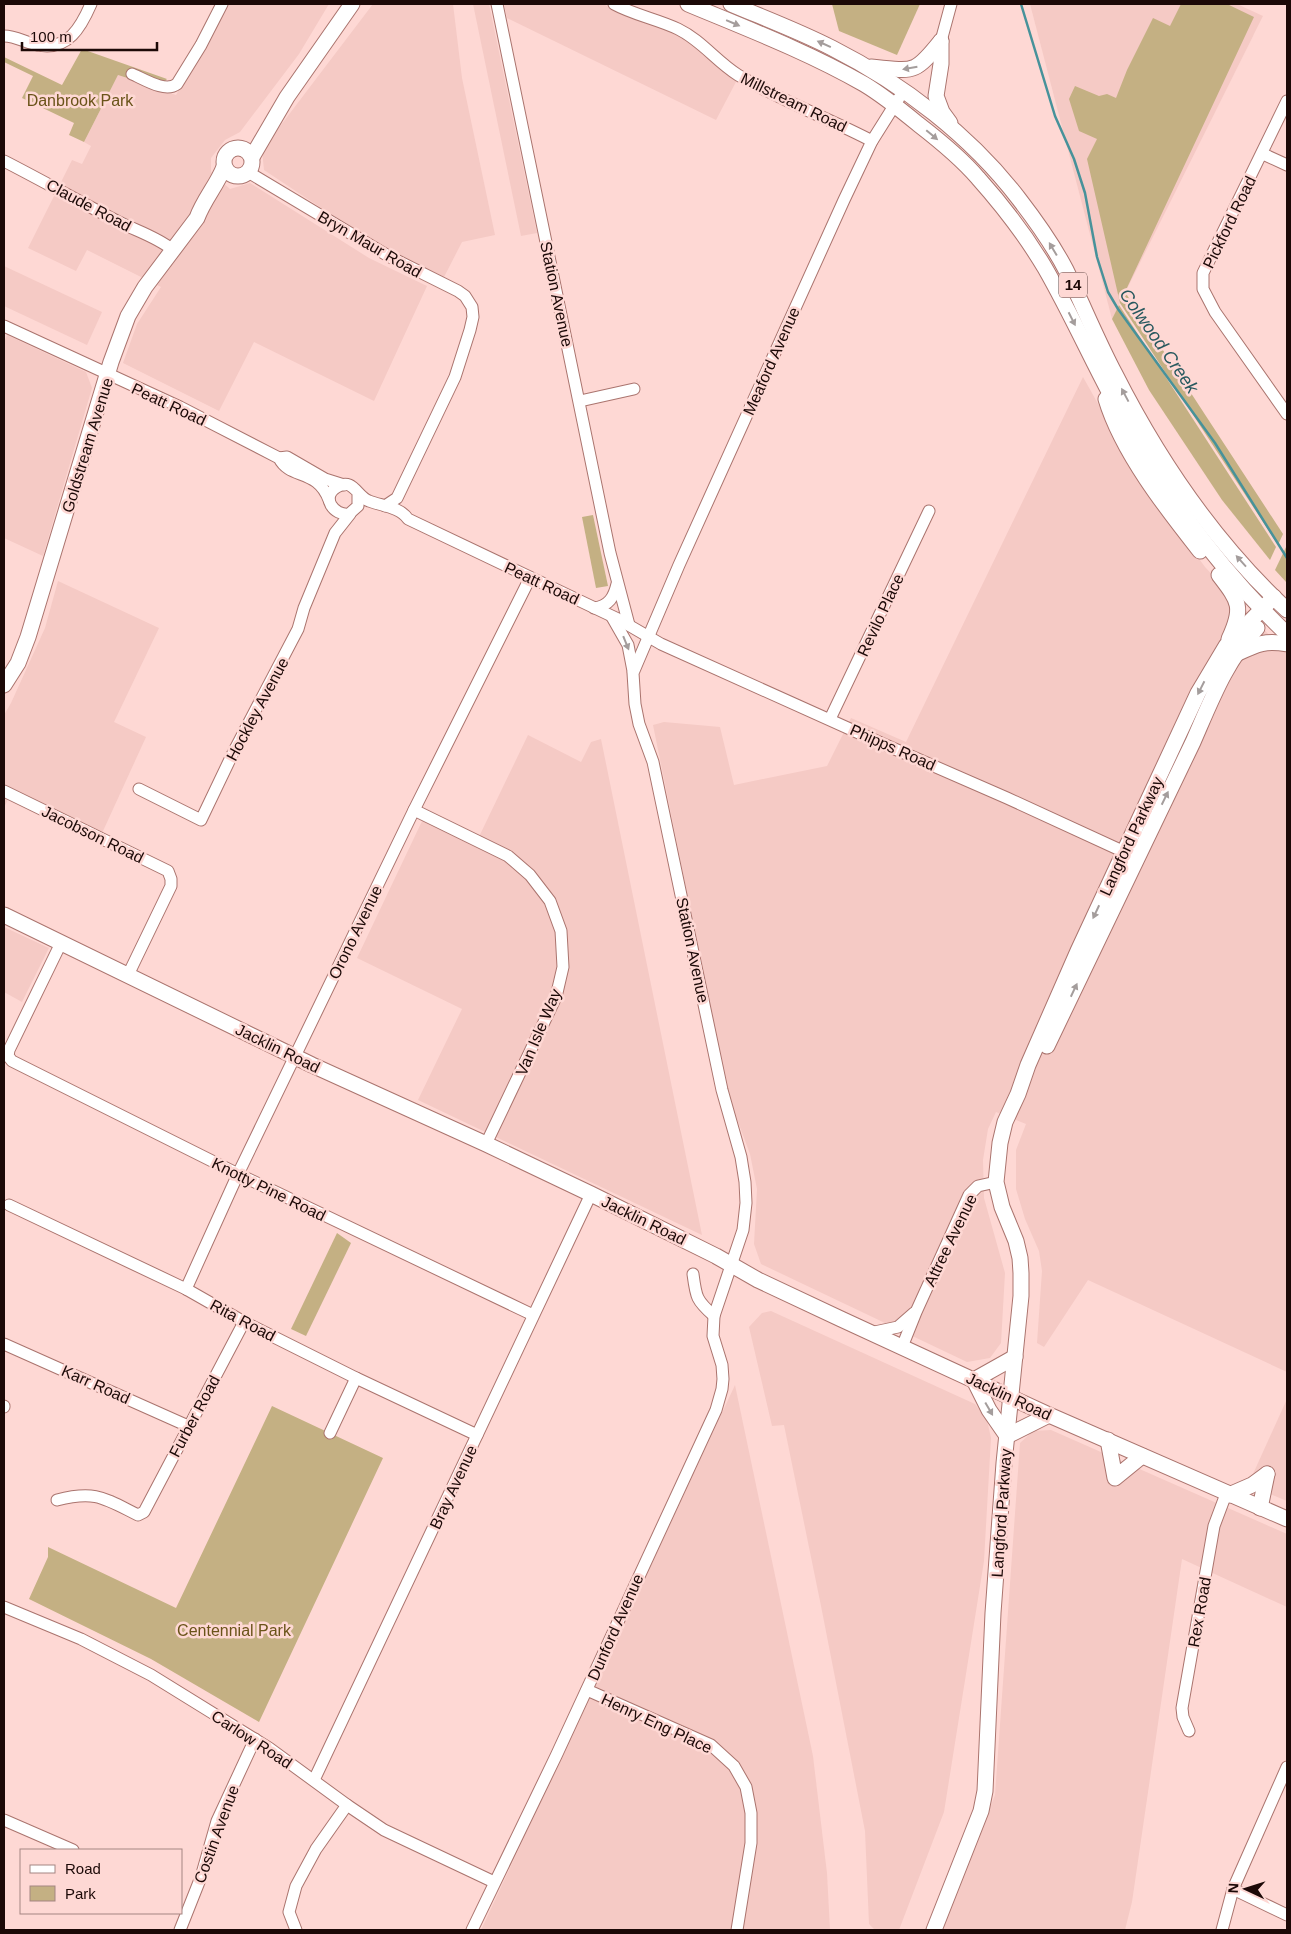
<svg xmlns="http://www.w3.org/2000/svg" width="1291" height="1934" font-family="Helvetica,sans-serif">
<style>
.built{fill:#f5cac5}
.green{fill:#c4b083}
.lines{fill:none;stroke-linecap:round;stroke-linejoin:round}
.stream{stroke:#47929a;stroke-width:2.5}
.minor-casing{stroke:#aa746e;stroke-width:13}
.major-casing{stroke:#aa746e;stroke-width:17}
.minor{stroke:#fff;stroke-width:11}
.major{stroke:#fff;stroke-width:15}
.oneway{fill:#a49d9c}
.labels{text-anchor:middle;stroke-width:5;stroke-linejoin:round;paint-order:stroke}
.shield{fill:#fed8d4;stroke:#604744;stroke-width:1}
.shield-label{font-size:15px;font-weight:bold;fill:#1c0907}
.park-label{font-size:16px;fill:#6a5319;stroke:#fed8d4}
.street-label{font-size:16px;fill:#1c0907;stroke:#fed8d4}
.water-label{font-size:18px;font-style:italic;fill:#27585e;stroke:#fed8d4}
</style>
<rect width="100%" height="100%" fill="#fed8d4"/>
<g class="built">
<polygon points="228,4 329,4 299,54 240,132 225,140 211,158 211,172 230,189 250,183 369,258 427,286 374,401 254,342 219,411 123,363 137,324 161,287 87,250 76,271 28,248 72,160 82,164 91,146 84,142 118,75 176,95"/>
<polygon points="373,4 453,4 462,78 495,235 462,242 444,277 377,245 264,170 262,150"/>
<polygon points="473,4 489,4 537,233 521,236"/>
<polygon points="504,4 603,4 617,11 681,33 737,80 716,120 507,18"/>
<polygon points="1030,4 1237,4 1263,16 1112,319"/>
<polygon points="4,266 102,312 87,345 4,306"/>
<polygon points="7,335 86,372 92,388 43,556 4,538 4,400 5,394 4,393 4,342"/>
<polygon points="1083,377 1138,475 1205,567 1287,654 1287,1372 1088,1280 1044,1347 1037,1343 1042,1271 1039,1251 1025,1219 1016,1189 1016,1150 1026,1124 996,1112 988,1129 983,1160 984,1198 1005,1273 1001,1343 990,1358 967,1362 761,1264 754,1244 757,1189 750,1154 728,1095 653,725 664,722 720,727 734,785 827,766 851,718 906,742"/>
<polygon points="58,581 159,628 114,722 146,737 98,842 8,799 4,808 4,715 11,703 45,628"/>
<polygon points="528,735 581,762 591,742 601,739 702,1235 418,1100 462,1009 357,958 423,819 475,845"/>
<polygon points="4,927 49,948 22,1002 4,992"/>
<polygon points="771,1311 975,1404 987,1420 991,1438 984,1561 944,1812 899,1930 875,1930 869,1924 865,1831 821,1606 784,1425 772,1426 749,1327 762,1313"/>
<polygon points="735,1385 813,1756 827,1873 830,1930 481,1930"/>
<polygon points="1287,1399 1287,1501 1248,1485"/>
<polygon points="1051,1430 1287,1534 1287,1607 1182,1559 1132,1902 1125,1930 942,1930 995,1795 1020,1443 1033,1431"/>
</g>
<g class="green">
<polygon points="832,4 920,4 897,55 839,31"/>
<polygon points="1181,4 1227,4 1254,17 1125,292 1283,534 1278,545 1120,303 1087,159 1097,139 1079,131 1069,99 1075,86 1099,96 1107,94 1116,98 1127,70 1153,18 1170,26"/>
<polygon points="82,49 167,79 158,88 118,75 84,142 69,135 74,123 22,98 33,76 4,62 4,57 62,85"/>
<polygon points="1119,305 1276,547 1270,560 1222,500 1149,390 1112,319"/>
<polygon points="593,515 608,586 596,588 582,517"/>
<polygon points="1287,545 1287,583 1275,570"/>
<polygon points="337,1233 351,1243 306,1336 291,1329"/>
<polygon points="272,1406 383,1458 259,1722 151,1659 29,1599 48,1557 48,1547 176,1608"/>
</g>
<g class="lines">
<polyline class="stream" points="1021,4 1055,116 1074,159 1085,193 1097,257 1108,292 1118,309 1215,443 1287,558"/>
<g class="minor-casing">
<g id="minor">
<polyline points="497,4 610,553 629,625"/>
<path d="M614 4C634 15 657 19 678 29 701 40 717 62 738 75 781 101 828 118 872 141"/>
<path d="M4 36C16 36 26 43 38 45 68 51 81 27 91 4"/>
<polyline points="941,41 951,4"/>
<path d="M132 74C144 79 165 93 177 84L201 45 222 4"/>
<polyline points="1287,101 1203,273 1203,289 1215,312 1287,414"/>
<polyline points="1263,154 1287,165"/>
<path d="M4 161C43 181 80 202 119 222 137 231 157 237 173 250"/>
<polyline points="248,172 390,257 458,291 465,296 472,307 473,317 470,330 455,377 397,498 385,506"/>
<path d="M4 326 180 407 279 458C290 480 317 468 329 500"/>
<polyline points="580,401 634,389"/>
<polyline points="279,458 287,457 325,479 344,485"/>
<path d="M358 494V506L349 514C334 516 320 497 337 487 353 477 357 497 369 501 382 506 400 507 408 519L618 619 661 644 881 743 1007 798 1131 855"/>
<path d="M594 608C609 606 614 597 617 584"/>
<polyline points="612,617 628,645 633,671"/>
<polyline points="830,719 929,511"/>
<polyline points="139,789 201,820 233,753 298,629 304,608 335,533 350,514"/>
<polyline points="4,791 168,871 171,879 171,886 128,975"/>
<polyline points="414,810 508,856 530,875 550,901 561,931 563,967 556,997 486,1144"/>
<polyline points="61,943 9,1050 8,1056 12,1061 238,1174 533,1315"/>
<polyline points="9,1205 186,1289 244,1322 356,1378 477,1435"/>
<path d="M693 1274C696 1297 696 1300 714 1316"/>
<polyline points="186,1289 238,1174 414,810 530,578"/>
<polyline points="870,1333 898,1327 914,1313"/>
<polyline points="4,1344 188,1426"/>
<polyline points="902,1347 916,1312 969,1195 978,1186 996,1182"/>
<polyline points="4,1406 4,1407"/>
<polyline points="330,1433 356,1378"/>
<path d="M57 1500C95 1490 104 1498 138 1515L144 1512 244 1322"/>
<polyline points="4,1607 81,1639 151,1675 269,1748 347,1805 384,1830 494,1882"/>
<polyline points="587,1690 711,1745 734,1766 746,1787 751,1813 751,1843 737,1930"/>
<polyline points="1189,1731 1183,1717 1182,1708 1214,1526 1226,1494"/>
<polyline points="314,1780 591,1194"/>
<polyline points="4,1820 73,1850"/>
<polyline points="1233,1889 1287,1915"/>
<polyline points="180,1930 201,1877 217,1821 255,1739"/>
<polyline points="296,1930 289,1912 296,1886 316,1849 347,1805"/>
<polyline points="472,1930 556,1756 716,1410 722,1389 723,1379 722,1365 713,1336 714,1316 743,1230 746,1203 745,1182 741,1157 722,1090 653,762 639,724 635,704 633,673 679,565 844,200 872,141 899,98"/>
<polyline points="1222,1930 1233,1889 1287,1767"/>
</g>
</g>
<g class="major-casing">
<g id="major">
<path d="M688 4C748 29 808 52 864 84 884 96 901 110 918 124 940 141 961 158 978 178 1003 206 1026 236 1045 268 1076 322 1100 379 1131 432 1173 505 1226 576 1287 634"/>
<path d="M731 4C764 18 799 31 832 48 903 84 971 136 1019 199 1036 221 1053 245 1066 270 1083 305 1097 340 1115 374 1159 461 1216 544 1287 610"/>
<polyline points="941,41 941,64 936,96 942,112 950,123"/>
<path d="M871 67C914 71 914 75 941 41"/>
<circle cx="238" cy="162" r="14"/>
<polyline points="252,157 287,97 352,4"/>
<path d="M1106 399C1122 452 1166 508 1200 551"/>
<path d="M1219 575C1239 601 1244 607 1229 639"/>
<path d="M1238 653C1257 644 1266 640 1287 644"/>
<path d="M4 685 18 663 28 637 111 362 128 316 145 287 197 218C204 199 217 185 224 167"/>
<polyline points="4,915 312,1065 486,1144 591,1194 716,1256 758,1280 841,1319 1049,1415 1287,1519"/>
<path d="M1047 1046 1193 742C1211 701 1226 660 1257 628"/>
<polyline points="974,1380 989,1410 1007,1436"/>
<polyline points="974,1380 1015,1357"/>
<polyline points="1007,1436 1049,1415"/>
<polyline points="1108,1440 1115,1478 1142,1456"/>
<polyline points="1229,1495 1252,1485 1267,1474"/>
<polyline points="1260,1508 1267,1474"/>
<polyline points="934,1930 981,1811 985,1791 993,1613 1004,1463 1021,1296 1021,1273 1020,1258 1016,1241 1002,1207 996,1182 1000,1143 1005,1122 1018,1094 1028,1065 1078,951 1198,693 1226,646 1274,597"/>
</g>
</g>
<use href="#minor" class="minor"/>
<use href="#major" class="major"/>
</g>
<defs><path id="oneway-solid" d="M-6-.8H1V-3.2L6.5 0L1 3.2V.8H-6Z" transform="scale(1.25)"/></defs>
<g class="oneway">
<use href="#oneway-solid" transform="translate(733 23) rotate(23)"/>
<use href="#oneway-solid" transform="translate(824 44) rotate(-156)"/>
<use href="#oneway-solid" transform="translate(910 68) rotate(170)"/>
<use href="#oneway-solid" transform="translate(932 135) rotate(40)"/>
<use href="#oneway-solid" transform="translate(1053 249) rotate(-121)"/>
<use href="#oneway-solid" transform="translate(1072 319) rotate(63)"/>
<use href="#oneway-solid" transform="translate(1125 395) rotate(-118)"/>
<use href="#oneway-solid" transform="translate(1241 561) rotate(-132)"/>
<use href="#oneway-solid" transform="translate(626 643) rotate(68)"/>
<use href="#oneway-solid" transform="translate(1201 688) rotate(117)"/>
<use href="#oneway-solid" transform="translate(1165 798) rotate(-64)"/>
<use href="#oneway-solid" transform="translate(1096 912) rotate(115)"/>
<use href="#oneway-solid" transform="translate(1074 990) rotate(-65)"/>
<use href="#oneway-solid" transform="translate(989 1409) rotate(60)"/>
</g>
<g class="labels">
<rect class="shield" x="1059" y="272.5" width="28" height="25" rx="4"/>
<g class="shield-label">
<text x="1073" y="290">14</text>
</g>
<g class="park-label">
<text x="80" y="106">Danbrook Park</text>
<text x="234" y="1636">Centennial Park</text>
</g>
<g class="street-label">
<text transform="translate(794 102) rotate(26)" y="6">Millstream Road</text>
<text transform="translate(89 205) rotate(28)" y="6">Claude Road</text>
<text transform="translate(1229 222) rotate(-64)" y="6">Pickford Road</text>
<text transform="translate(370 244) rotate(30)" y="6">Bryn Maur Road</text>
<text transform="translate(557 294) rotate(78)" y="6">Station Avenue</text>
<text transform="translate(771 361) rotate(-66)" y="6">Meaford Avenue</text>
<text transform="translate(169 404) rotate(25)" y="6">Peatt Road</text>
<text transform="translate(87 445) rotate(-73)" y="6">Goldstream Avenue</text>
<text transform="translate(542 583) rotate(25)" y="6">Peatt Road</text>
<text transform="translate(880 615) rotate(-65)" y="6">Revilo Place</text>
<text transform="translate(257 709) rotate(-62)" y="6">Hockley Avenue</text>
<text transform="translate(893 747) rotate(24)" y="6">Phipps Road</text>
<text transform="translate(93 834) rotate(26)" y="6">Jacobson Road</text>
<text transform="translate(1131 836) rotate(-65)" y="6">Langford Parkway</text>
<text transform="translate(355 932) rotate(-64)" y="6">Orono Avenue</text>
<text transform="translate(693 950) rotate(78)" y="6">Station Avenue</text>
<text transform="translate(538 1032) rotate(-67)" y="6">Van Isle Way</text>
<text transform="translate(278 1048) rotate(26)" y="6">Jacklin Road</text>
<text transform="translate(269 1189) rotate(26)" y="6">Knotty Pine Road</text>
<text transform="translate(644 1220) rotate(26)" y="6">Jacklin Road</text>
<text transform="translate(950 1240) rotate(-64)" y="6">Attree Avenue</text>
<text transform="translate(243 1320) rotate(28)" y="6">Rita Road</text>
<text transform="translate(96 1384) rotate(24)" y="6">Karr Road</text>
<text transform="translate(1009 1396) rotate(25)" y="6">Jacklin Road</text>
<text transform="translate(194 1416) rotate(-62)" y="6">Furber Road</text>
<text transform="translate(453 1487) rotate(-65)" y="6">Bray Avenue</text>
<text transform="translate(1001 1513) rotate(-86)" y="6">Langford Parkway</text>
<text transform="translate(1199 1612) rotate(-80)" y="6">Rex Road</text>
<text transform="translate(615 1627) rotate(-66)" y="6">Dunford Avenue</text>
<text transform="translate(657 1723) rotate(25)" y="6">Henry Eng Place</text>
<text transform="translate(252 1739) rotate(33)" y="6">Carlow Road</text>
<text transform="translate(216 1834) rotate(-70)" y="6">Costin Avenue</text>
</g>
<g class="water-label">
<text transform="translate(1159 341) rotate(55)" y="6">Colwood Creek</text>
</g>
</g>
<rect width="1291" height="1934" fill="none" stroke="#1c0907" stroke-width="10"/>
<rect x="20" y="1849" width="162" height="65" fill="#fed8d4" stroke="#a48582"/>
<rect x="30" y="1865" width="25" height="8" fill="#ffffff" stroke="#a48582"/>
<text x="65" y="1874" font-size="15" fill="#1c0907">Road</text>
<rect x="30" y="1886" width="25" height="15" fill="#c4b083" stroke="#a48582"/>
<text x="65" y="1899" font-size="15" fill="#1c0907">Park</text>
<g transform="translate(1246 1889) rotate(274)" stroke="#fed8d4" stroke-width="4" paint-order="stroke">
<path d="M0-4L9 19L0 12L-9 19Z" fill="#1c0907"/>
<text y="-8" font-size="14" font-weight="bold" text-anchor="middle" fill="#1c0907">N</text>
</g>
<path d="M22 42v8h135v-8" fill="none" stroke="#1c0907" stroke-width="2.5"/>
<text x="30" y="42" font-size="15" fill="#1c0907" stroke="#fed8d4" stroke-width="4" paint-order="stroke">100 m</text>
</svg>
